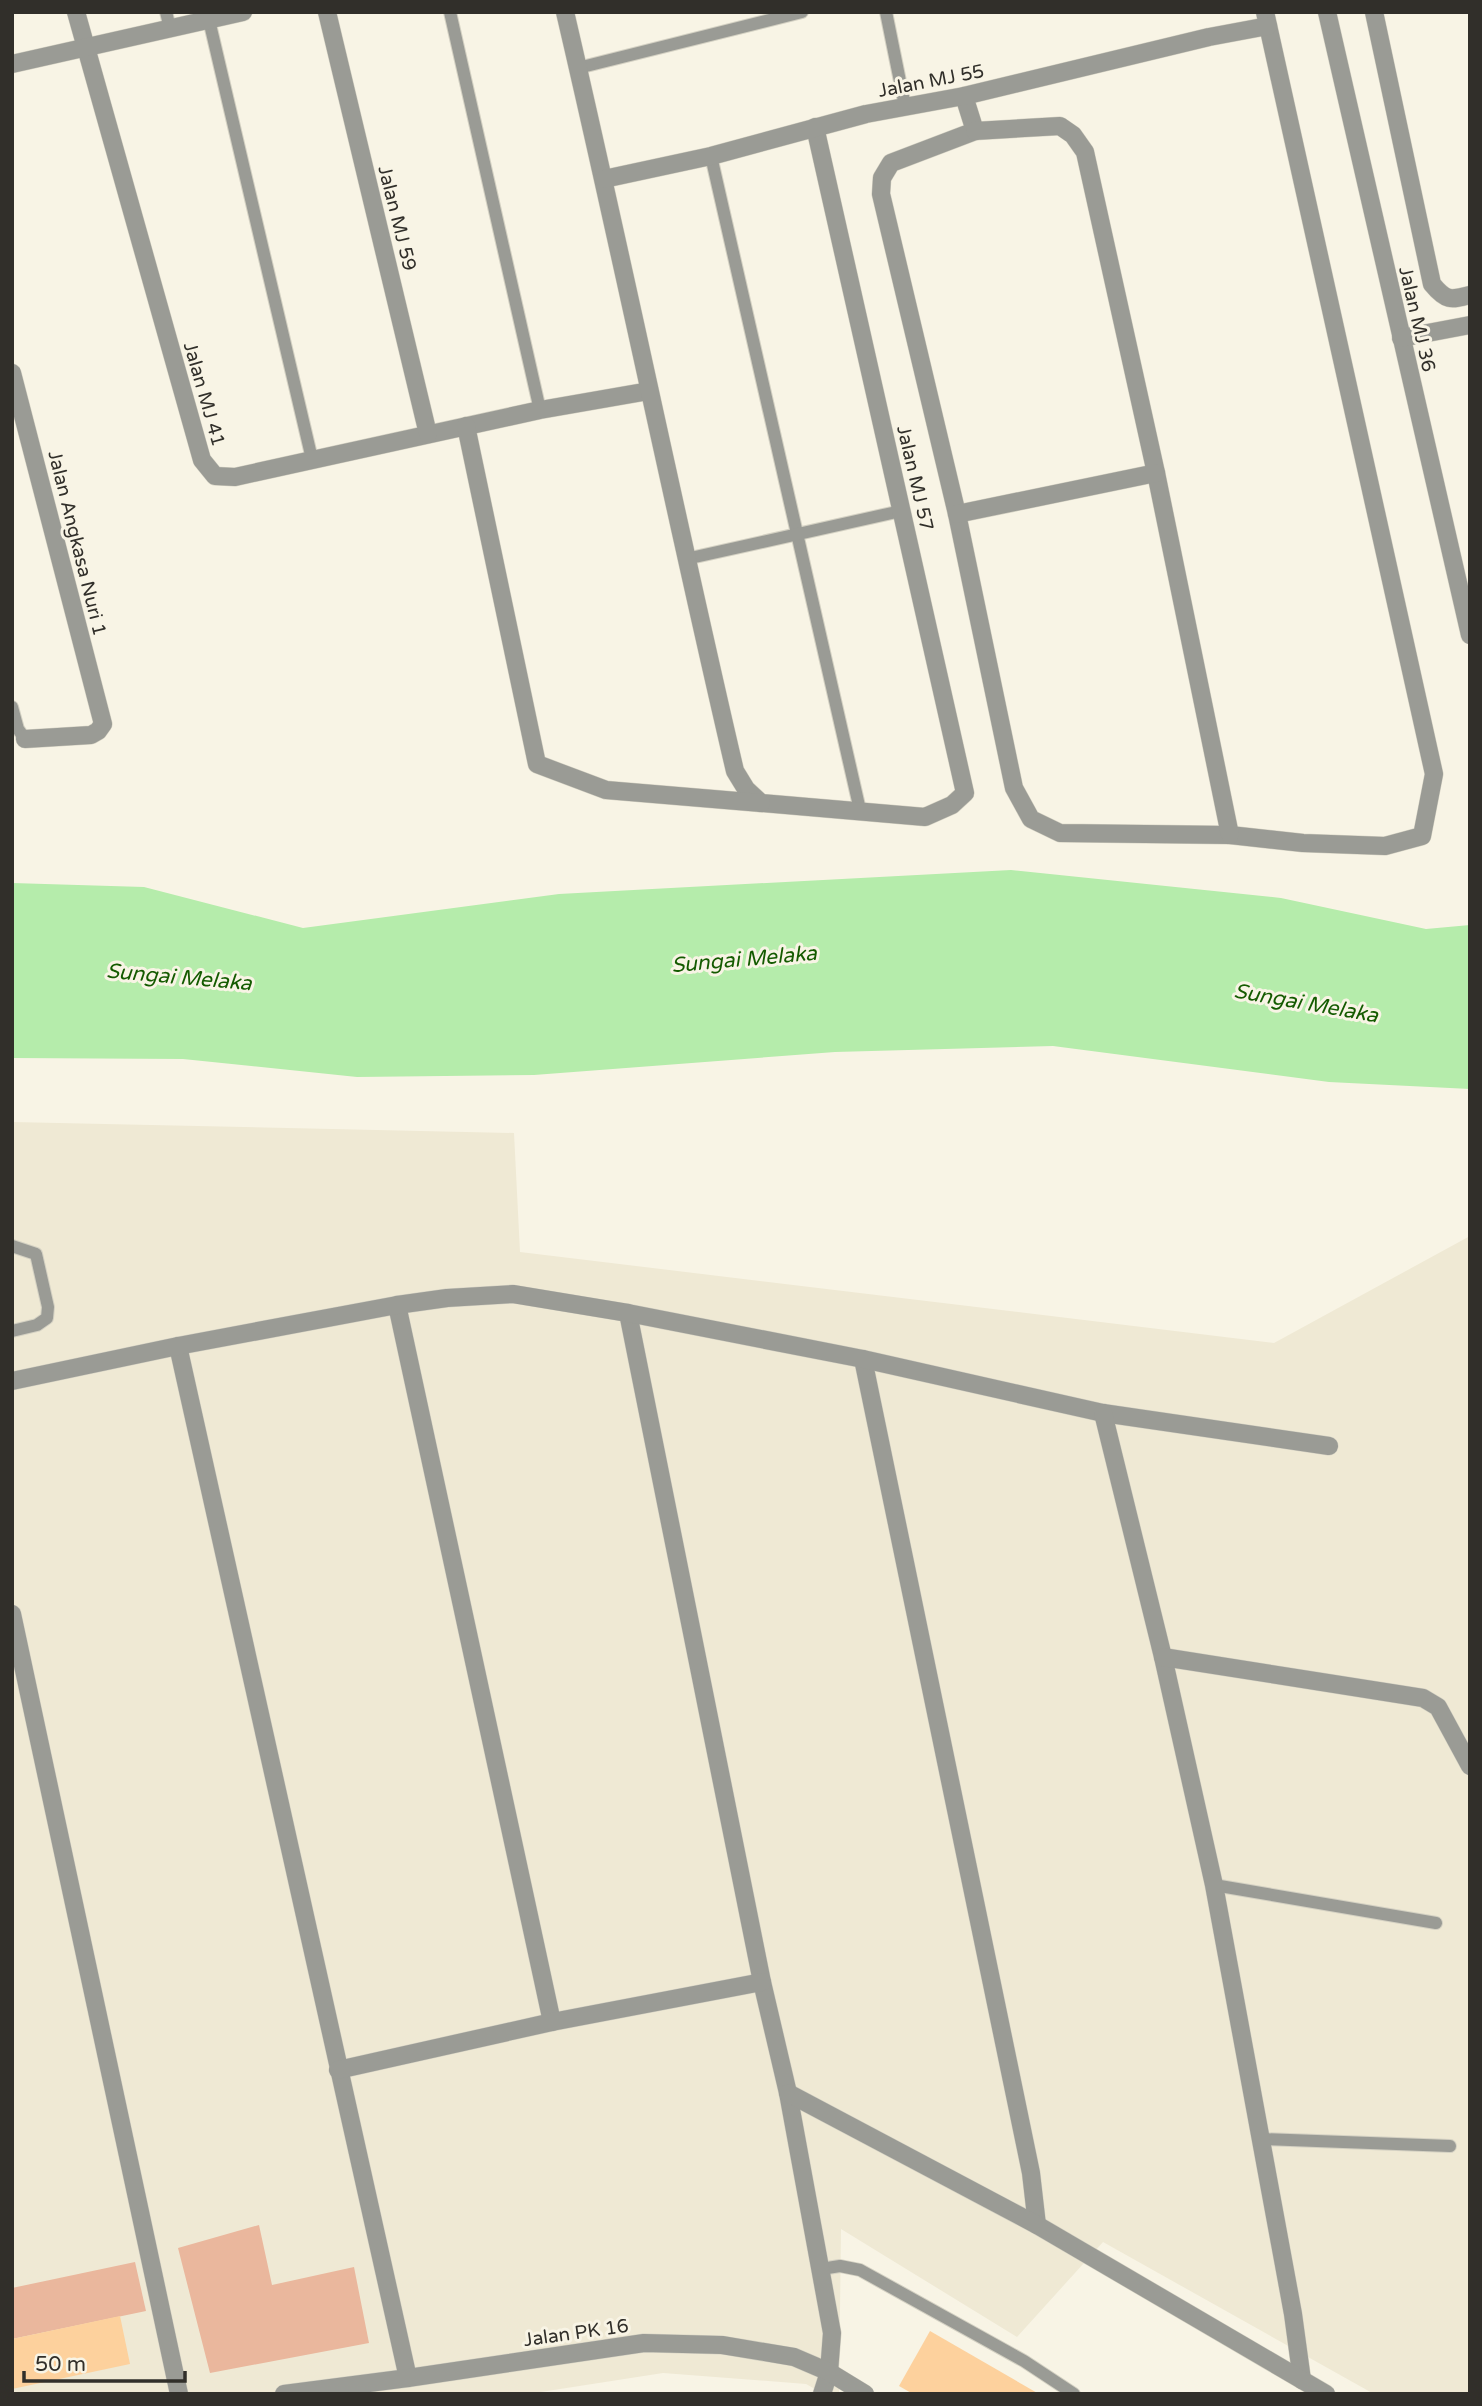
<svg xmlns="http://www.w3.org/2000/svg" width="1482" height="2406" font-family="'Varela Round',sans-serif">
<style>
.built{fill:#efe9d4}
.green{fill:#eab79d}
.water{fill:#b5ecab}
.building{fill:#fdd19d}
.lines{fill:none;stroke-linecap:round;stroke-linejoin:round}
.service-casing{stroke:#d4d1c3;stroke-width:14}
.minor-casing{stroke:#d4d1c3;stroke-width:19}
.service{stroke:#9a9b95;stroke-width:12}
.minor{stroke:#9a9b95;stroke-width:18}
.labels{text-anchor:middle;stroke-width:6;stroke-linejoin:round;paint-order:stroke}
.street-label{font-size:19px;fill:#312f2a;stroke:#f8f4e5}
.water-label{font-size:21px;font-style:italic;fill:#145b00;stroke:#f8f4e5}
</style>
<rect width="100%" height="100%" fill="#f8f4e5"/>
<polygon class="built" points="12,1122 514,1133 520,1252 1274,1343 1470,1236 1470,2394 1374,2394 1103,2242 1017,2337 841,2229 839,2394 824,2394 806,2384 663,2373 528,2394 12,2394"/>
<g class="green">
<polygon points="259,2225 272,2285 354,2267 369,2343 210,2373 178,2248"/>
<polygon points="135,2262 146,2311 12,2339 12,2288"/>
</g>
<polygon class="water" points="1011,870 1281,898 1426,929 1470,925 1470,1089 1329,1082 1053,1046 835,1052 534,1075 357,1077 183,1059 12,1058 12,883 144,887 303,928 559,894"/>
<g class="building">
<polygon points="120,2316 130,2364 12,2389 12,2339"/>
<polygon points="930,2331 1039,2394 913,2394 899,2386"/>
</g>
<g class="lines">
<g class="service-casing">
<g id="service">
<polyline points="166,12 170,28"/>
<polyline points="450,12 540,410"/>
<polyline points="886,12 905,106"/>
<polyline points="209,20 312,459"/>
<polyline points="578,68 802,12"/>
<polyline points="711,156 860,810"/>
<polyline points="686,559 901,511"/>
<polyline points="12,707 18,729 25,739"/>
<polyline points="12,1246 36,1254 48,1307 47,1318 37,1325 12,1331"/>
<polyline points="1214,1885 1436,1923"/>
<polyline points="1261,2139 1450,2146"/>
<polyline points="821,2269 840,2266 860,2270 1024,2361 1074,2394"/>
</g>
</g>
<g class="minor-casing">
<g id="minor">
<polyline points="76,12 202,460 215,476 235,477 540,410 649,391"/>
<polyline points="327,12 428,434"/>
<path d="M565 12C624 265 676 519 735 771L746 789 761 803 925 817 952 805 965 793 815 127"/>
<polyline points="1327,12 1470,635"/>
<path d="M1374 12 1432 284C1446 301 1450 300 1470 295"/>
<polyline points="12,64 243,12"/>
<polyline points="964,96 975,131 891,163 882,178 881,194 957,514 1014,788 1031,819 1060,833 1230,835 1303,843 1385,846 1422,836 1434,774 1265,12"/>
<polyline points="975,131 1060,126 1073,135 1085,152 1156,473 1230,835"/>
<polyline points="604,179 711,156 866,114 964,96 1209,37 1268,26"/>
<polyline points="1401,338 1470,325"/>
<polyline points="12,373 103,724 98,731 91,735 25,739"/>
<polyline points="466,426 537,764 606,790 761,803"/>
<polyline points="957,514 1156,473"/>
<polyline points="397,1305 552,2022"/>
<polyline points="628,1313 762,1982 788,2093 832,2333 829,2372 822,2394"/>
<polyline points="178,1346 408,2378"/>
<polyline points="863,1359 1031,2173 1037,2225"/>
<polyline points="12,1381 178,1346 397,1305 447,1298 513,1294 628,1313 863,1359 1103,1413 1329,1446"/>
<polyline points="1103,1413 1163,1657 1214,1885 1293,2314 1302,2380"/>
<polyline points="12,1614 179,2394"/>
<polyline points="1163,1657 1423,1698 1438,1707 1470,1766"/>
<polyline points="338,2070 552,2022 762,1982"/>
<polyline points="788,2093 1037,2225 1326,2394"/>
<polyline points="284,2394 408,2378 644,2343 722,2345 794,2357 829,2372 865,2394"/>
</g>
</g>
<use href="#service" class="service"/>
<use href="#minor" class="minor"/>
</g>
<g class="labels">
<g class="street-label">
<text transform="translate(931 80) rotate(-11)" y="7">Jalan MJ 55</text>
<text transform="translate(398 218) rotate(76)" y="7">Jalan MJ 59</text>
<text transform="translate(1418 319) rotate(77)" y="7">Jalan MJ 36</text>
<text transform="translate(205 394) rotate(74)" y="7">Jalan MJ 41</text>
<text transform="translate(916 478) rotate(77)" y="7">Jalan MJ 57</text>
<text transform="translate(78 543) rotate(76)" y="7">Jalan Angkasa Nuri 1</text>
<text transform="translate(576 2332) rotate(-8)" y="7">Jalan PK 16</text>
</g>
<g class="water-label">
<text transform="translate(744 959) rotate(-5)" y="7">Sungai Melaka</text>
<text transform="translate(179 977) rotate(5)" y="7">Sungai Melaka</text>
<text transform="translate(1306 1003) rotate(10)" y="7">Sungai Melaka</text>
</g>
</g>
<rect width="1482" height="2406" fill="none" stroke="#312f2a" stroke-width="28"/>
<path d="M24 2371v10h161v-10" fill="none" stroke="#312f2a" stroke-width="3.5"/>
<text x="35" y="2371" font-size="21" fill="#312f2a" stroke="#f8f4e5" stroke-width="5" paint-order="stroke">50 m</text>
</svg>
